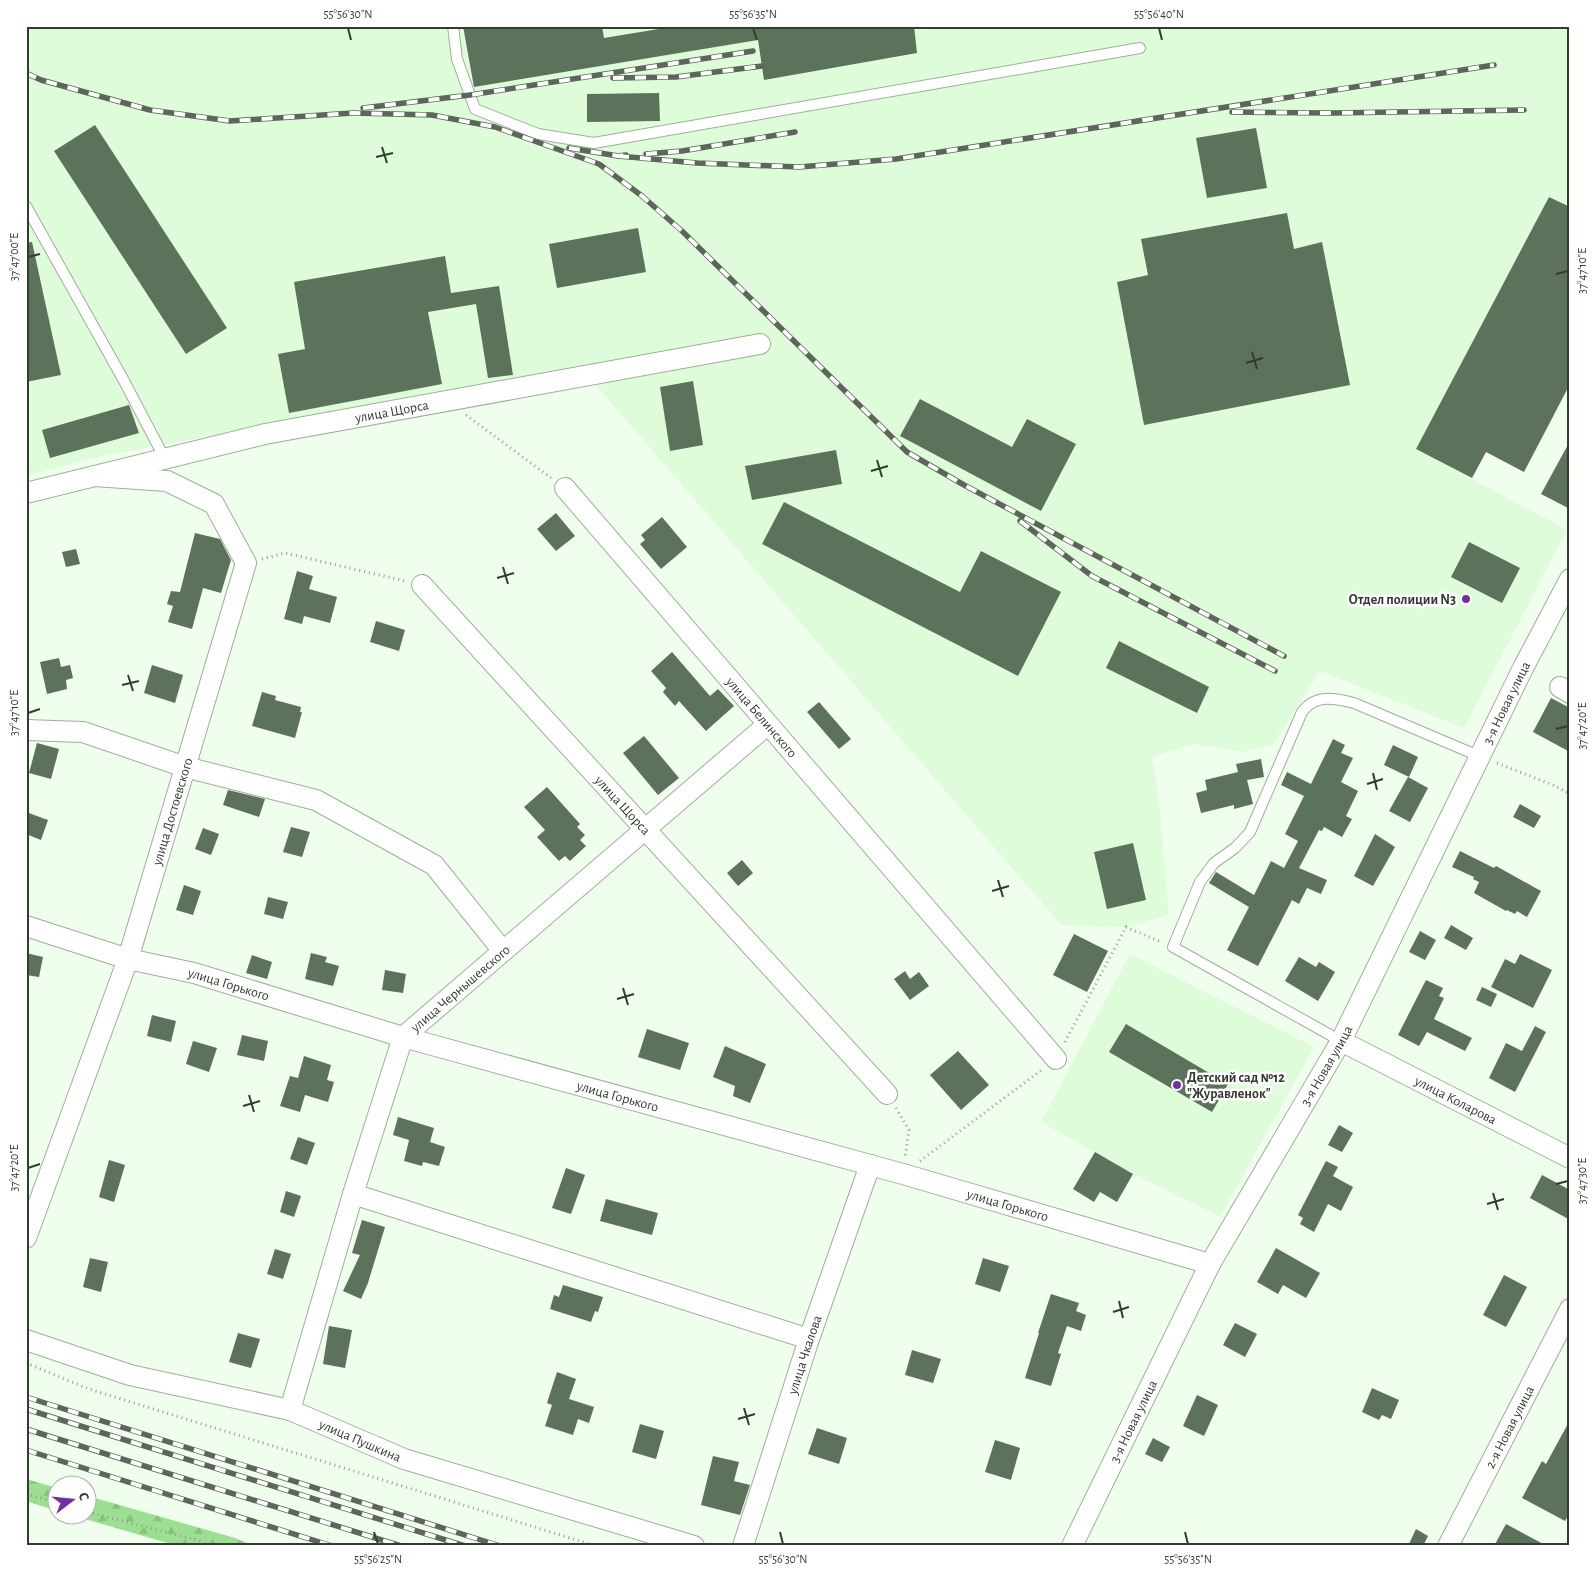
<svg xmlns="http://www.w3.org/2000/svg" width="1596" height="1572" font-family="'Alegreya Sans',sans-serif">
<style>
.built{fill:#dffcda}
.forest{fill:url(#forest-firs)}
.building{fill:#5d725a}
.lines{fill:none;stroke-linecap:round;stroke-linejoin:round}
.lane-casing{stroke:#9bb197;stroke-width:12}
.street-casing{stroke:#9bb197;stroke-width:22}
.path{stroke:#929e90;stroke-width:3;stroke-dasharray:1 4;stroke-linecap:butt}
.lane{stroke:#fff;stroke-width:10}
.street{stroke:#fff;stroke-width:20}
.rail-casing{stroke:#5c665a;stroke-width:5.5}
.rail{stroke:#fff;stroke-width:4;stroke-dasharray:11;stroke-linecap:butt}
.ticks{fill:none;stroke:#333c31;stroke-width:2}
.poi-dot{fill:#782d9f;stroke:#fff;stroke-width:2}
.labels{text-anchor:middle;stroke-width:5;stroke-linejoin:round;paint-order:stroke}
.street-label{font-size:14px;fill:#333c31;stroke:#fff}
.poi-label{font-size:14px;font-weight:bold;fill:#333c31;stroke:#fff;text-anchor:end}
.neatline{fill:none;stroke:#333c31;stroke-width:2}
.ticks-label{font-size:12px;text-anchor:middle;fill:#333c31}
</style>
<defs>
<pattern id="forest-firs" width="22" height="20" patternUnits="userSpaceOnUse" patternTransform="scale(1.25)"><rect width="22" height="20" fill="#9ddf92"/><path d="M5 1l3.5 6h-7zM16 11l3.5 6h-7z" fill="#88c07e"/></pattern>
</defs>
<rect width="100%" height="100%" fill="#f0feee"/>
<g class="built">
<polygon points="26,26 1570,26 1570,207 1549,197 1416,449 1567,530 1464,728 1320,671 1274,744 1243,752 1194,744 1152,757 1159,801 1169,915 1126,927 1061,925 581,368 97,457 26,476"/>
<polygon points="1130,954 1314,1047 1220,1217 1133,1174 1041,1122"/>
</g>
<g class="forest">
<polygon points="26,1479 57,1488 57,1511 26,1501"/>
<polygon points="88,1496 235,1538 254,1546 178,1546 71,1515 88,1514"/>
</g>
<g class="building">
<polygon points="463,26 602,26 604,38 677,26 914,26 917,53 764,80 758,40 474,87"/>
<polygon points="659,93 660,121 587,122 587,94"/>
<polygon points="95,125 227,328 186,354 54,151"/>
<polygon points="1256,128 1267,188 1207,198 1196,138"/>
<polygon points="1549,197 1570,207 1570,384 1524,472 1486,452 1472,478 1416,449"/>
<polygon points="1287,213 1294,249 1322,242 1350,385 1144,425 1117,282 1148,275 1141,239"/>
<polygon points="638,228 646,272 557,288 549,244"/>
<polygon points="32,242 61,375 26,382 26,243"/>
<polygon points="445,256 451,293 499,286 513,375 488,378 476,304 428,312 442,384 289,413 278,354 305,349 294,282"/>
<polygon points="693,381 703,445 670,451 660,387"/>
<polygon points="920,399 1012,447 1027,419 1076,444 1041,511 900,436"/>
<polygon points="129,405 139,433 50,458 42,430"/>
<polygon points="1570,441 1570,509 1541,494"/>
<polygon points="836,450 842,484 752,500 745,466"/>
<polygon points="784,502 960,592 981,551 1061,592 1018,676 762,544"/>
<polygon points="556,513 575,536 556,551 537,529"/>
<polygon points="662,517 687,547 661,569 640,544 645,540 641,535"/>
<polygon points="195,533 220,539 231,560 221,593 203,588 192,629 168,622 173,606 167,604 171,591 180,592"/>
<polygon points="1469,542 1520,568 1502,603 1451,577"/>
<polygon points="76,549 80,564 66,567 62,552"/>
<polygon points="297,571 313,576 309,589 337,597 330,623 304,616 302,624 284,619"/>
<polygon points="376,621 405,630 399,651 370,642"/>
<polygon points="1119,641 1209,687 1197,713 1106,668"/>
<polygon points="672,652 710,696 718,689 734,706 706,731 679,701 675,706 663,692 666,688 651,671"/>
<polygon points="59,658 61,667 70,665 73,678 66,680 67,689 47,694 40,662"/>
<polygon points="152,665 183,675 175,703 144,693"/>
<polygon points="262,692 276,696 275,700 301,707 300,712 302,712 295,738 252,726"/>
<polygon points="1551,698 1570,708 1570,752 1533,732"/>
<polygon points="819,702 851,739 839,749 807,712"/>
<polygon points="644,736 679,778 658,795 623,753"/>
<polygon points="1333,739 1345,745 1341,753 1353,758 1341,782 1358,791 1346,816 1352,819 1342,837 1324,827 1322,831 1319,830 1299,868 1327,880 1321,894 1307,888 1299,904 1292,900 1258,966 1227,950 1249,907 1209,883 1216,872 1254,895 1271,861 1284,868 1298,841 1285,834 1304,796 1281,785 1287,772 1311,784"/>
<polygon points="37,743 59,749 51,779 29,773"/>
<polygon points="1393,745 1418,757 1409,777 1384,765"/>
<polygon points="1261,759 1264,777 1247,780 1253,804 1234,809 1234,805 1201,813 1196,793 1207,790 1205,780 1238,772 1236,764"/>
<polygon points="1408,777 1428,788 1410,822 1389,811"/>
<polygon points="547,787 580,824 577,827 585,835 580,840 586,846 570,861 565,856 559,861 537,837 545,830 524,807"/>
<polygon points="228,790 265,799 259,817 223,805"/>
<polygon points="1520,804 1541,816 1534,828 1513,817"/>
<polygon points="26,812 48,820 41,840 26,834"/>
<polygon points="291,827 310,832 302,857 283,852"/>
<polygon points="203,828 219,834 211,855 195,849"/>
<polygon points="1375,834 1395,847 1373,886 1354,876"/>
<polygon points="1133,843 1146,900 1107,909 1094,852"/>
<polygon points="1460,851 1494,868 1496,866 1541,891 1527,917 1517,911 1515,914 1507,910 1506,911 1474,893 1479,882 1473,879 1474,877 1452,867"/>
<polygon points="742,860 753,873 738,886 727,873"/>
<polygon points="184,885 201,891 193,915 176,910"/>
<polygon points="268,897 288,902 283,919 264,914"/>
<polygon points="1451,925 1473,938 1466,950 1444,938"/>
<polygon points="1420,931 1436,940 1425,960 1409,952"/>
<polygon points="1074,934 1108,951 1087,992 1053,975"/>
<polygon points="26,953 43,957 39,977 26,975"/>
<polygon points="311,953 327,957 325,962 339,966 333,986 305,979"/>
<polygon points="1520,954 1552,970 1533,1008 1491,987 1505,959 1515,964"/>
<polygon points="252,955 272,962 267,979 246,973"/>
<polygon points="1299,957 1316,967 1319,962 1335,972 1318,1001 1285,981"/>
<polygon points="385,970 406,974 403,993 382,990"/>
<polygon points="905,971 910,979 919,972 929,986 910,1000 894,979"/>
<polygon points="1426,980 1443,988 1439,996 1444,998 1434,1019 1472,1038 1465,1051 1427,1032 1419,1046 1398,1035"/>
<polygon points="1482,987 1497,994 1491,1007 1476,1000"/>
<polygon points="152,1015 176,1021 171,1042 147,1036"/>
<polygon points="1126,1024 1228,1084 1212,1112 1109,1052"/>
<polygon points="1535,1026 1546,1032 1515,1092 1489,1078 1506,1043 1522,1051"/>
<polygon points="647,1029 689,1043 680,1070 638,1057"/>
<polygon points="242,1035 268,1041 264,1061 237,1055"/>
<polygon points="193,1041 217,1048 209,1072 186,1064"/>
<polygon points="725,1046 766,1064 750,1103 733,1096 735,1086 713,1077"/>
<polygon points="958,1051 989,1085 961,1110 930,1075"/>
<polygon points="304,1056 331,1065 327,1080 334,1082 328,1102 305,1095 300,1112 280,1106 290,1076 298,1078"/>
<polygon points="398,1117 434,1128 430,1142 445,1147 439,1166 423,1162 422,1166 404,1161 409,1140 393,1135"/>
<polygon points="1339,1125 1353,1133 1342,1152 1328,1145"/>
<polygon points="298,1137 315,1143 307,1165 290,1159"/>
<polygon points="1095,1152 1133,1174 1117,1202 1100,1192 1094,1202 1073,1189"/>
<polygon points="109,1160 125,1165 114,1202 99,1197"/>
<polygon points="1326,1161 1338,1167 1333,1176 1353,1187 1341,1211 1328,1204 1314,1232 1300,1224 1303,1218 1298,1215"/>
<polygon points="566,1168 585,1175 571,1214 552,1208"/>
<polygon points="1542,1175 1570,1190 1570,1220 1530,1198"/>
<polygon points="286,1191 301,1196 294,1217 280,1212"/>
<polygon points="606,1199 658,1213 652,1235 600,1221"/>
<polygon points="362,1220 385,1227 368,1283 361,1299 343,1291 360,1255 352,1253"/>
<polygon points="1276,1248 1320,1273 1306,1298 1283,1285 1278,1294 1257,1282"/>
<polygon points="275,1249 291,1254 283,1279 267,1274"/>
<polygon points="90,1258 108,1262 101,1292 83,1287"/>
<polygon points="983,1258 1009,1266 1000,1292 975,1284"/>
<polygon points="1504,1275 1527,1287 1506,1327 1483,1315"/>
<polygon points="563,1285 603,1297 598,1312 595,1311 591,1322 550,1309 554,1295 559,1297"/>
<polygon points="1051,1294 1079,1303 1076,1311 1086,1315 1081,1331 1067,1326 1058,1353 1061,1354 1051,1386 1025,1378 1039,1333 1038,1333"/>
<polygon points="1235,1323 1257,1334 1245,1357 1223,1345"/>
<polygon points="329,1326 352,1330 345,1368 323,1364"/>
<polygon points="238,1333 260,1339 251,1368 229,1362"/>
<polygon points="912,1350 941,1359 933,1383 905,1375"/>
<polygon points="557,1372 576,1379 569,1399 594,1407 589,1423 578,1419 573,1435 545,1426 552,1405 547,1403"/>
<polygon points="1372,1388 1399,1400 1391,1419 1382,1415 1379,1420 1362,1412"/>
<polygon points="1197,1395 1218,1405 1204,1436 1183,1426"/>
<polygon points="1570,1420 1570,1513 1565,1521 1522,1498 1542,1461 1546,1464"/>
<polygon points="640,1424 664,1431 656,1459 632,1452"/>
<polygon points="817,1428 847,1438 839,1464 808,1454"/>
<polygon points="1153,1438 1170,1447 1162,1462 1145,1454"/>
<polygon points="995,1440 1020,1448 1011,1480 985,1472"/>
<polygon points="713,1456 739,1462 734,1481 750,1485 740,1515 701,1505"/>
<polygon points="1506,1524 1547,1546 1494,1546"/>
<polygon points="1416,1529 1428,1536 1423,1546 1408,1546"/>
</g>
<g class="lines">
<g class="lane-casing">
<g id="lane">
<polyline points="453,26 457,59 475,109 538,134 594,143 1140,48"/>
<polyline points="26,206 123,379 165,459"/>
<path d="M1341 1041 1173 947 1200 882 1214 863 1235 848 1250 832 1302 712C1315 694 1334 698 1354 703L1481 757"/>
</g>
</g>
<g class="street-casing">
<g id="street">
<path id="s1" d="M565 488 1056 1059"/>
<path id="s2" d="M26 493 265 434 760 344"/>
<path id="s3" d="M422 585 887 1094"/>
<polyline points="1560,687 1570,693"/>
<polyline points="26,730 83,732 185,767 316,800 434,865 503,951"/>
<path id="s4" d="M26 926 128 959 194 973 403 1037 903 1174 1210 1264"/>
<path id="s5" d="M1341 1041 1570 1158"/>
<polyline points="353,1194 809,1339"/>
<path id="s6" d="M26 1238 128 959 246 563 214 504 167 481 94 476"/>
<path id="s7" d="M26 1340 130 1375 290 1410 404 1459 694 1546"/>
<path id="s8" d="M290 1410 353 1194 403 1037 767 725"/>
<path id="s9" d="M743 1546 809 1339 870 1165"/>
<path id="s10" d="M1072 1546 1210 1264 1341 1041 1523 668 1570 579"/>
<path id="s11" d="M1448 1546 1570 1309"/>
</g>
</g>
<g class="path">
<polyline points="466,415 551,478"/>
<polyline points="262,559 285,553 405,581"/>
<polyline points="1497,763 1553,785 1570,794"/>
<polyline points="1065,1042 1126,927 1161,942"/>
<polyline points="896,1108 909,1130 905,1158"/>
<polyline points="920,1161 1043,1069"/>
<polyline points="26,1363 89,1389 596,1546"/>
<polyline points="26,1494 58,1503"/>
<polyline points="88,1512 201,1541 209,1546"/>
</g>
<use href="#lane" class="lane"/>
<use href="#street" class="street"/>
<g class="rail-casing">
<g id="rail">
<polyline points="26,73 41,80 150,110 230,121 353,113 432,115 495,127 599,164 642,196 682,231 907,452 964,485 1284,656"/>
<polyline points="613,78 676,77 762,66"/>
<polyline points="363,108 470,95 753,51"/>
<polyline points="1232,112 1332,113 1524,110"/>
<polyline points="569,148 618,156 626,155"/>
<polyline points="646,154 682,151 795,132"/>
<polyline points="618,156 697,163 799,167 896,159 1494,65"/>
<polyline points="1020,521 1092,576 1275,671"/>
<polyline points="26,1397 500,1546"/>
<polyline points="26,1409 465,1546"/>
<polyline points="26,1429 401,1546"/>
<polyline points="26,1450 332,1546"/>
</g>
</g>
<use href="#rail" class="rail"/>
</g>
<path class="ticks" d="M348 28 351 40M753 28 757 40M1159 28 1162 40M382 147 387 163M376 157 393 153M28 257 40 254M1556 274 1568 271M1252 352 1257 369M1246 363 1263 358M877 460 882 477M871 471 888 466M503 567 508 584M497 578 514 573M128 675 133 691M122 685 139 681M28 713 40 709M1556 729 1568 726M1373 773 1377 790M1367 784 1383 779M998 880 1003 897M992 891 1009 886M623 988 628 1005M617 999 634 994M249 1095 254 1112M243 1106 260 1101M28 1168 40 1164M1556 1184 1568 1181M1493 1193 1498 1210M1487 1204 1504 1199M1119 1301 1123 1318M1113 1312 1129 1307M744 1408 749 1425M738 1419 755 1414M374 1532 378 1544M780 1532 783 1544M1185 1532 1188 1544"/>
<g class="poi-dot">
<circle cx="1466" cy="599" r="5"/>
<circle cx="1177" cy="1085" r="5"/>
</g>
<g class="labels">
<g class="street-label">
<text dy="5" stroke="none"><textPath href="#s2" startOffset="375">улица Щорса</textPath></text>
<text dy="5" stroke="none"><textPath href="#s10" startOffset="949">3-я Новая улица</textPath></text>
<text dy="5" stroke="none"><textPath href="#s1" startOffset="302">улица Белинского</textPath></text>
<text dy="5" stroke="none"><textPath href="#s3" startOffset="298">улица Щорса</textPath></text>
<text dy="5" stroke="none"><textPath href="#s6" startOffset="451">улица Достоевского</textPath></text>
<text dy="5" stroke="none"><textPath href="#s4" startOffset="211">улица Горького</textPath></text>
<text dy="5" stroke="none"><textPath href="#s8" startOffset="465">улица Чернышевского</textPath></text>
<text dy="5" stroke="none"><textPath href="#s10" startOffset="544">3-я Новая улица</textPath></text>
<text dy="5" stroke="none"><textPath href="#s4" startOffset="616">улица Горького</textPath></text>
<text dy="5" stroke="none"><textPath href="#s5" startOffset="129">улица Коларова</textPath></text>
<text dy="5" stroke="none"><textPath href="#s4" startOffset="1021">улица Горького</textPath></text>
<text dy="5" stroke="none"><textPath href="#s9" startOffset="201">улица Чкалова</textPath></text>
<text dy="5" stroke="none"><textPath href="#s10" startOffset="139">3-я Новая улица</textPath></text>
<text dy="5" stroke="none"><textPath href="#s11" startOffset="134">2-я Новая улица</textPath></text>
<text dy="5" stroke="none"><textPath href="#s7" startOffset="350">улица Пушкина</textPath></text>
</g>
<g class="poi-label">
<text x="1456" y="604">Отдел полиции N3</text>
<text x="1187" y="1082" text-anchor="start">Детский сад №12<tspan x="1187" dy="16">"Журавленок"</tspan></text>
</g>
</g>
<rect width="1596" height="1572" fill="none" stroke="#ffffff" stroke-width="55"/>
<g transform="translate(72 1500) rotate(74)"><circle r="24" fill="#ffffff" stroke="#adb1ad"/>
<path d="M0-4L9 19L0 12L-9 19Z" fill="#782d9f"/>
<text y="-8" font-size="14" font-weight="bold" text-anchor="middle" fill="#333c31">С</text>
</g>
<rect x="28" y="28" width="1540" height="1516" class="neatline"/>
<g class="ticks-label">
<text x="348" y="18">55°56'30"N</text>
<text x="753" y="18">55°56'35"N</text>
<text x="1159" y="18">55°56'40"N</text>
<text transform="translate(14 257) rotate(-90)" y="4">37°47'00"E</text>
<text transform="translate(1582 271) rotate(-90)" y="4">37°47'10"E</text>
<text transform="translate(14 713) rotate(-90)" y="4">37°47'10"E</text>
<text transform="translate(1582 726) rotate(-90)" y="4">37°47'20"E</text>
<text transform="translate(14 1168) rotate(-90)" y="4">37°47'20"E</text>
<text transform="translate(1582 1181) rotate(-90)" y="4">37°47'30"E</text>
<text x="378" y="1563">55°56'25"N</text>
<text x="783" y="1563">55°56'30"N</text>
<text x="1188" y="1563">55°56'35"N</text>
</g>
</svg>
